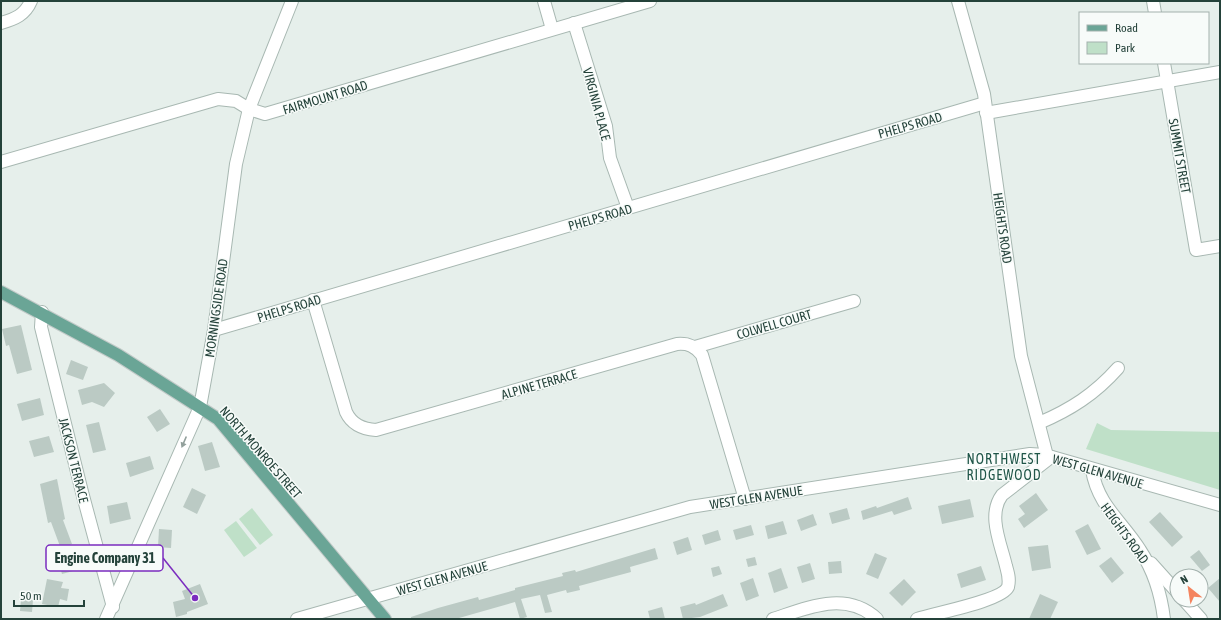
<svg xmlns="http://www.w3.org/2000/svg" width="1221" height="620" font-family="'Asap Condensed',sans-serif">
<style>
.green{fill:#bfe0c8}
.building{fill:#bbcac4}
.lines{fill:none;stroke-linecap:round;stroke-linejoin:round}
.minor-casing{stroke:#a8b8b2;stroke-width:14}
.major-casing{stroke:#c2cac8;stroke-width:14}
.minor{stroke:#fff;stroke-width:12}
.major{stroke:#6aa596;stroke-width:12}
.oneway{fill:#92a09c}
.labels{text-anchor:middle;stroke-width:3;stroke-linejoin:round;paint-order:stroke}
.street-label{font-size:13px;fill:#24423a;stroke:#f7fbf9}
.neighbourhood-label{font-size:14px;letter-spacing:1px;fill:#1f5548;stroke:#f7fbf9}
.leader{fill:none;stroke:#7b2cbf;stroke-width:1.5}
.callout-dot{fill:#7b2cbf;stroke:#f7fbf9;stroke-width:1.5}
.callout{fill:#f7fbf9;stroke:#7b2cbf;stroke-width:1.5}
.callout-label{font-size:14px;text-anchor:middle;font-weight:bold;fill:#24423a}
</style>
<rect width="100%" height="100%" fill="#e6efeb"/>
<g class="green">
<polygon points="1097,423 1111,430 1220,432 1220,490 1086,449"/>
<polygon points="252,508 273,535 260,545 239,519"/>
<polygon points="236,521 257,548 244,557 224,530"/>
</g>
<g class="building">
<polygon points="21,325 32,370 17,374 9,345 6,346 2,329"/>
<polygon points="71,360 88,367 83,380 66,374"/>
<polygon points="104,383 115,393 104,407 92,402 82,405 78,390"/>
<polygon points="40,398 44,415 22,421 17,404"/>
<polygon points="160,409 170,424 157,432 147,417"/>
<polygon points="99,422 106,450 93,453 86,425"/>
<polygon points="49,436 54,452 34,457 29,441"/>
<polygon points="212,442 220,467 205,471 198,446"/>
<polygon points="150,456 154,469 130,477 126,463"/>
<polygon points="57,479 65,519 63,520 72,544 61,549 51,522 48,523 40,484"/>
<polygon points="192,488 206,495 197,514 183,507"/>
<polygon points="1036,493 1048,510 1024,528 1018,519 1025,514 1019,506"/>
<polygon points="908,497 912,509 894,515 892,511 863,520 861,511 876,506 877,508"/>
<polygon points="970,499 974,517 942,524 938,506"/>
<polygon points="127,502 131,519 110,524 107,506"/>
<polygon points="847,508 850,519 832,524 829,513"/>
<polygon points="1160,512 1183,537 1172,547 1149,522"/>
<polygon points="813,514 817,525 801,531 797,520"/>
<polygon points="783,521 787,534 768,539 765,526"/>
<polygon points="1088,524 1101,549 1087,555 1075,531"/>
<polygon points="751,525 754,535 736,540 733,530"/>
<polygon points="159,529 172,530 171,548 158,547"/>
<polygon points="718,530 721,540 705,545 702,535"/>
<polygon points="688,537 692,550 677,555 673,542"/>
<polygon points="1048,545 1051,568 1032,571 1028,547"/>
<polygon points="655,548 658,559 630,567 631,572 579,586 580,590 567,593 566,590 547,595 552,612 545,613 540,595 521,599 527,617 520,619 515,602 459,618 460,619 411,619 411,617 438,608 478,597 479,600 515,590 515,588 563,576 562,573 575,570 576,572"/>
<polygon points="1199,550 1210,565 1202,571 1190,557"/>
<polygon points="875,553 887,558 878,579 866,574"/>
<polygon points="69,557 73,571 62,574 58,560"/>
<polygon points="755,557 757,565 748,567 746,559"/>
<polygon points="1111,557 1124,573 1112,583 1099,566"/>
<polygon points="841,561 842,573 829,574 828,562"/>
<polygon points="810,563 815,579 802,583 797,567"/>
<polygon points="719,566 722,574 713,577 711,568"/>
<polygon points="981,566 986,580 961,588 957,574"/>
<polygon points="781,568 788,588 774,593 768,573"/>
<polygon points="753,578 759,596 746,601 740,583"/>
<polygon points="1220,578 1220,602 1208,588"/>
<polygon points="47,579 63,582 61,588 69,589 67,601 60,599 58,607 42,604"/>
<polygon points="904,579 916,592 902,606 889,593"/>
<polygon points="200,584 208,604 187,612 187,614 176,617 173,602 185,599 182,591"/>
<polygon points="723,594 728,606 700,617 683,619 680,607 695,603 696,605"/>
<polygon points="1040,594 1058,602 1050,619 1029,619"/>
<polygon points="21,600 33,600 32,612 20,611"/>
<polygon points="662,607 665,619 650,619 648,611"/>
</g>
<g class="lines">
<g class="minor-casing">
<g id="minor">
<polyline points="544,1 552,29"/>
<polyline points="958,1 984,94 1021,356 1047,456"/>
<polyline points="1153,1 1155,13"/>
<path d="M1 23C15 19 25 15 31 1"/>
<polyline points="574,23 606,126 610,158 628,208"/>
<polyline points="1164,63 1196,250 1220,246"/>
<polyline points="986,113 1220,72"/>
<polyline points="1,162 218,99 236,101 249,109 265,114 650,1"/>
<path d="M313 300 346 412C352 425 363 429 376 430L677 344C688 343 695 346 702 355L745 499"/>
<polyline points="42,312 41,327 82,492 113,607"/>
<polyline points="214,330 985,103"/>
<polyline points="695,347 854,301"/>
<path d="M1039 423C1070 410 1095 394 1118 368"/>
<path d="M1092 470C1098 506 1122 521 1140 550 1154 571 1161 594 1164 619"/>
<polyline points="1151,563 1177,592"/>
<polyline points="1184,600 1201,619"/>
<polyline points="106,619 200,407 214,330 236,164 249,109 292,1"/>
<polyline points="297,619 690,507 1030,454 1045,455 1220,505"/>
<path d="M773 619C807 608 846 590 877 619"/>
<path d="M917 619C934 613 1002 601 1008 587 1010 579 1008 573 1006 566 1001 544 987 515 1002 495L1051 457"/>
</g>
</g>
<g class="major-casing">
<polyline id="major" points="1,292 118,355 218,419 385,619"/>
</g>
<use href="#minor" class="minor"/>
<use href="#major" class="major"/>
</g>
<defs><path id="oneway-solid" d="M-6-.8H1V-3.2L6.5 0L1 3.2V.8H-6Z"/></defs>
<use class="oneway" href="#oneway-solid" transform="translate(184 442) rotate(113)"/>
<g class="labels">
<g class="street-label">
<text transform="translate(325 97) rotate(-17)" y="5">FAIRMOUNT ROAD</text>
<text transform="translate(597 104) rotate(75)" y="5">VIRGINIA PLACE</text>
<text transform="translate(910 125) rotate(-16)" y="5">PHELPS ROAD</text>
<text transform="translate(1180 156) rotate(80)" y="5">SUMMIT STREET</text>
<text transform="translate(600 217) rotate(-16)" y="5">PHELPS ROAD</text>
<text transform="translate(1003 228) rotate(82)" y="5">HEIGHTS ROAD</text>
<text transform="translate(216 308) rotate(-82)" y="5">MORNINGSIDE ROAD</text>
<text transform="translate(289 308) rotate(-17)" y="5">PHELPS ROAD</text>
<text transform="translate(774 324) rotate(-16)" y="5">COLWELL COURT</text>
<text transform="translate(539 384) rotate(-16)" y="5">ALPINE TERRACE</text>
<text transform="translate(261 452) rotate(49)" y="5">NORTH MONROE STREET</text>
<text transform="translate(74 460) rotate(76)" y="5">JACKSON TERRACE</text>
<text transform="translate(1098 471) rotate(16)" y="5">WEST GLEN AVENUE</text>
<text transform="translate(756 497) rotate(-9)" y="5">WEST GLEN AVENUE</text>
<text transform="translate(1125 533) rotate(54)" y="5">HEIGHTS ROAD</text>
<text transform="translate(442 578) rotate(-16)" y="5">WEST GLEN AVENUE</text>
</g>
<g class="neighbourhood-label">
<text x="1004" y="464">NORTHWEST<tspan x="1004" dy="16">RIDGEWOOD</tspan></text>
</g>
</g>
<path class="leader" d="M195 598L163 558"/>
<circle class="callout-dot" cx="195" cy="598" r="4"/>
<rect class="callout" x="46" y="545" width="117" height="26" rx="4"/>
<g class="callout-label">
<text x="105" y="563">Engine Company 31</text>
</g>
<rect width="1221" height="620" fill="none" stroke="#24423a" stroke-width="4"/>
<rect x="1079" y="12" width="130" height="52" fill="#f7fbf9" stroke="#a3b1ad"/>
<rect x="1087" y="25" width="20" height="6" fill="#6aa596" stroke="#a3b1ad"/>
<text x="1115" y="32" font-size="12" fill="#24423a">Road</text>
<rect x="1087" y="42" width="20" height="12" fill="#bfe0c8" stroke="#a3b1ad"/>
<text x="1115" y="52" font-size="12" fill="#24423a">Park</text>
<g transform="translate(1189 588) rotate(330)"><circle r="19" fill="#f7fbf9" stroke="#a3b1ad"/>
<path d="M0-3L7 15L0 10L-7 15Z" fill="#f4845f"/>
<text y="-6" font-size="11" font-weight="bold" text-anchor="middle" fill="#24423a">N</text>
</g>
<path d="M14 600v6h70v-6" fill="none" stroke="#24423a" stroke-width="2"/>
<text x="20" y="600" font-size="12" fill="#24423a" stroke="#f7fbf9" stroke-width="3" paint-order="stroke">50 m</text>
</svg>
